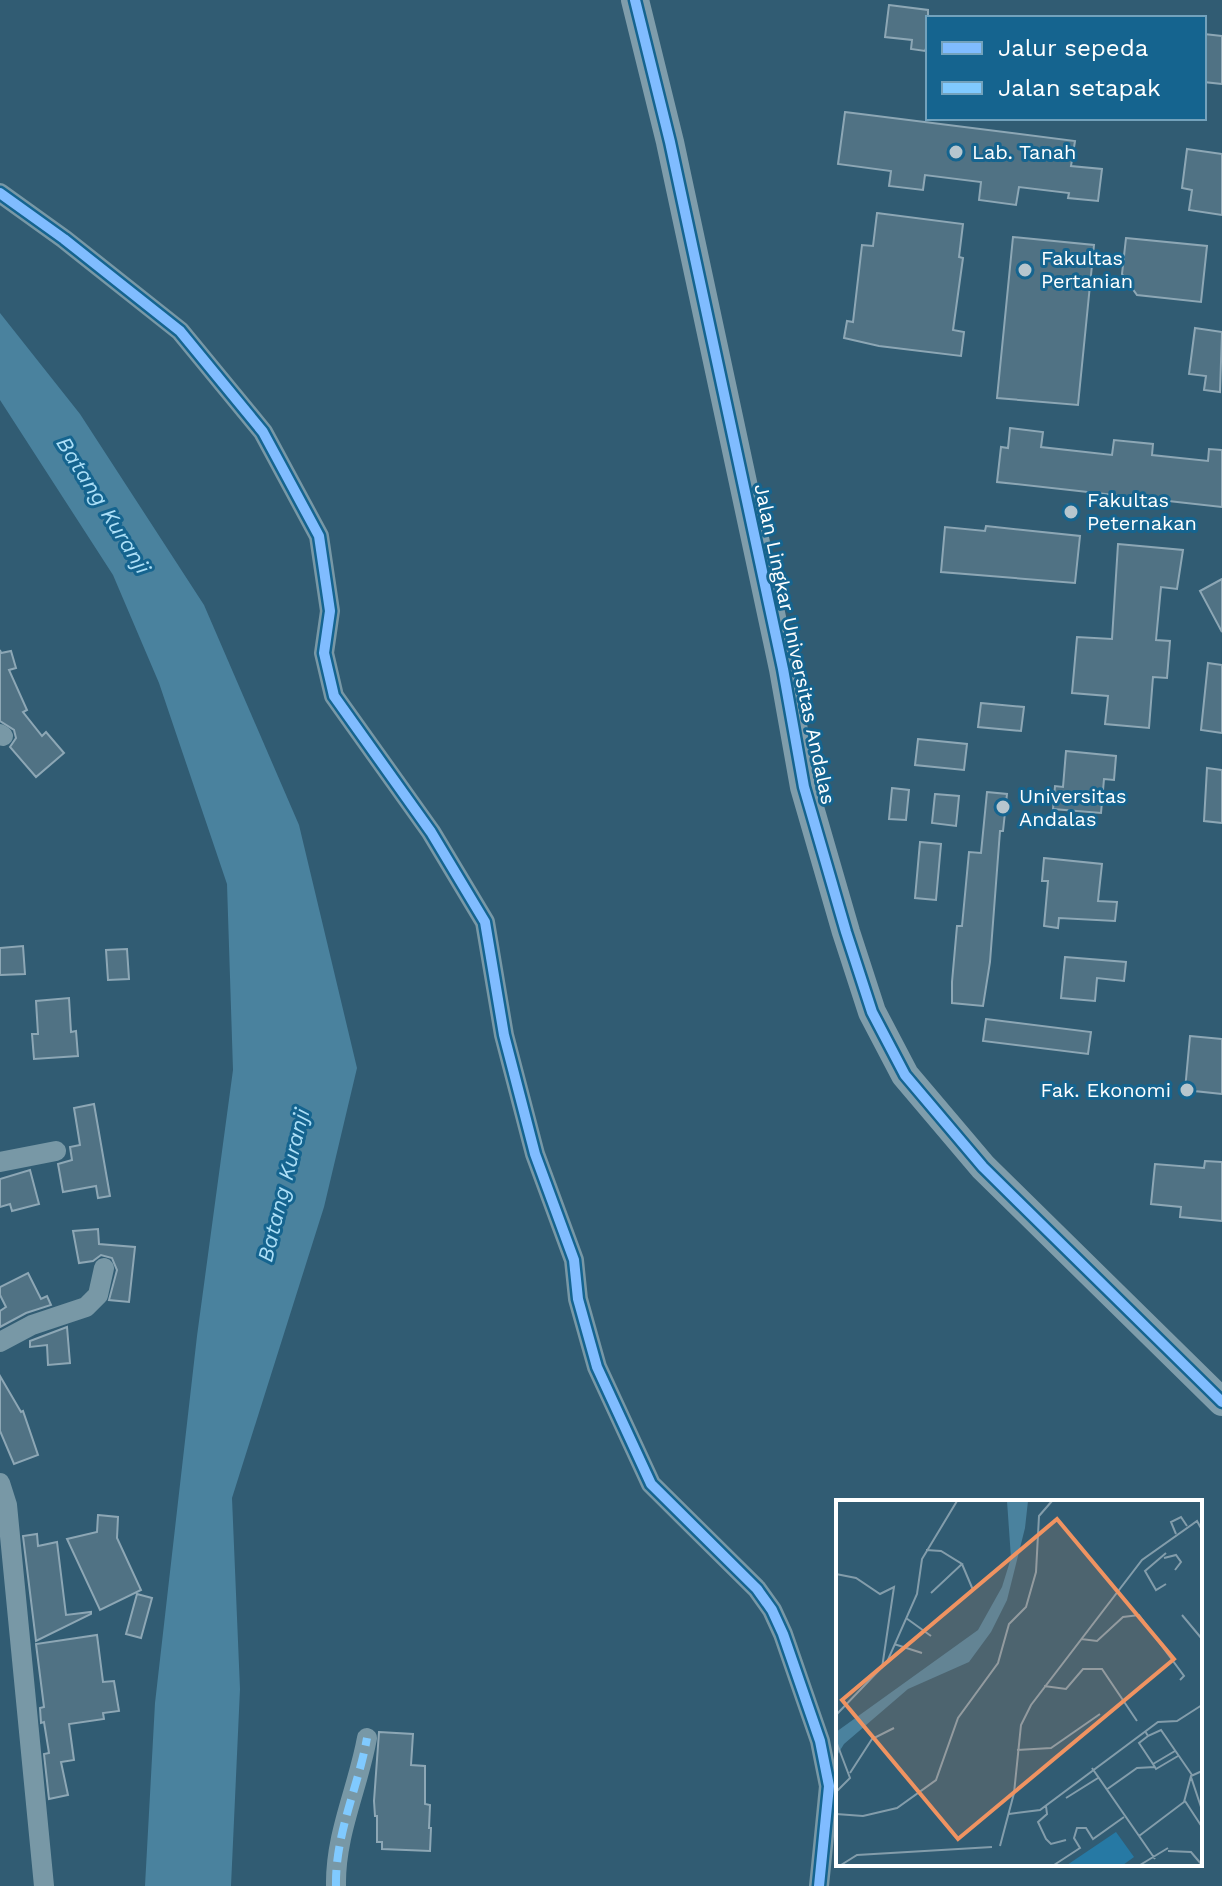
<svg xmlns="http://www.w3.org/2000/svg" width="1222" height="1886" font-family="'Work Sans',sans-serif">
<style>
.water{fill:#4a829e}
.building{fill:#507284;stroke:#8da7b5;stroke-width:2}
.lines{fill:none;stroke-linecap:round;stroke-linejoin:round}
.street{stroke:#7898a6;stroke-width:20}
.secondary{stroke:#7f9dab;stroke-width:28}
.quiet{stroke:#80caff;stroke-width:8;stroke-dasharray:16 8;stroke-linecap:butt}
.cycleway-casing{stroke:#15648f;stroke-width:15}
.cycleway{stroke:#80bcff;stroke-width:10}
.poi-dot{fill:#b7c6ce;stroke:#15648f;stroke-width:3}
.labels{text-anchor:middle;stroke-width:6;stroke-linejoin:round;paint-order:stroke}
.poi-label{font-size:20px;fill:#fff;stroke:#15648f;text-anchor:start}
.street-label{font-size:20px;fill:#fff;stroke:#15648f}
.water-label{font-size:22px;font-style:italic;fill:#acdff7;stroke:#15648f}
.inset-road{fill:none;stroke:#839dab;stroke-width:2}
.view{fill:#f09361;fill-opacity:0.15;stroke:#f09361;stroke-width:4}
.inset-edge{fill:none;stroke:#fff;stroke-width:4}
</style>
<rect width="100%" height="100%" fill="#315c73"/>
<polygon class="water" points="0,313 80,414 204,605 299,825 357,1068 324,1207 232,1498 240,1689 231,1886 145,1886 155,1703 197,1336 233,1070 227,884 159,683 113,575 0,400"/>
<g class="building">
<polygon points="889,5 928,10 928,43 925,51 911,49 912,40 885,37"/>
<polygon points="1204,34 1222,36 1222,84 1204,82"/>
<polygon points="845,112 1075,141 1071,166 1102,169 1098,201 1068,198 1069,193 1019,187 1016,205 979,200 981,182 925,175 923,190 889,186 891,171 838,164"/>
<polygon points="1187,149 1222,154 1222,215 1189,210 1192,190 1182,188"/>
<polygon points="877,213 963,224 959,257 963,258 953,330 964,332 961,356 879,346 844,338 847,321 853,322 862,245 873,246"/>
<polygon points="1013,237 1094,245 1078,405 997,398"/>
<polygon points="1126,238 1207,246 1201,302 1137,295 1122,274"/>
<polygon points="1195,328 1222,332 1220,392 1204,390 1206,376 1189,374"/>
<polygon points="1010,428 1043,432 1041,447 1112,455 1114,440 1153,444 1152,455 1208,461 1209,449 1222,450 1222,507 997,482 1001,447 1008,448"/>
<polygon points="986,526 1080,536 1075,583 941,572 945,527 985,531"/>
<polygon points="1118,544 1183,550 1177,589 1161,587 1156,640 1170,641 1167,678 1153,677 1149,728 1105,724 1108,696 1072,693 1077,637 1112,639"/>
<polygon points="1222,579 1222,632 1200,591"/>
<polygon points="0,650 1,653 11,651 16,668 9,670 27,710 23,712 42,736 46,732 64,753 36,777 10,747 16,738 14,730 0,721"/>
<polygon points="1208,663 1222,665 1222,733 1201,730"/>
<polygon points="981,703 1024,707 1021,731 978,727"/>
<polygon points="918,739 967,744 964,770 915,765"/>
<polygon points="1066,751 1116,756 1114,780 1104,779 1101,813 1053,809 1055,786 1063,787"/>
<polygon points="1207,768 1222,770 1222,823 1204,821"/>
<polygon points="892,788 909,790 906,820 889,819"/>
<polygon points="987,792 1007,794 1003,831 1000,831 990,962 983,1006 952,1003 952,982 957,926 962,926 969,852 981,853"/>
<polygon points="935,794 959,796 956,826 932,823"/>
<polygon points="920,842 941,844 936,900 915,898"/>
<polygon points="1044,858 1102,864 1098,901 1117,902 1115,921 1059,918 1058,928 1044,926 1048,881 1042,881"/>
<polygon points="23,946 25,974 0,975 0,948"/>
<polygon points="127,949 129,979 108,980 106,950"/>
<polygon points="1065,957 1126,962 1124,981 1097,978 1095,1001 1061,998"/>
<polygon points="69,998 71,1032 76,1031 78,1056 34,1059 32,1034 38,1034 36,1001"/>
<polygon points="986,1019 1091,1032 1088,1054 983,1041"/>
<polygon points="1190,1036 1222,1039 1222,1094 1185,1090"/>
<polygon points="94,1104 110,1196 98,1198 96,1186 63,1192 58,1164 72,1160 70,1147 80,1145 74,1108"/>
<polygon points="1205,1161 1222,1162 1222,1221 1180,1217 1181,1207 1151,1204 1155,1164 1204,1168"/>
<polygon points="30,1170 39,1204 12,1211 10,1204 0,1207 0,1179"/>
<polygon points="98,1229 99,1244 135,1247 129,1302 109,1300 117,1270 112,1258 101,1255 93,1261 79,1263 73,1231"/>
<polygon points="28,1273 41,1299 47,1296 51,1305 26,1313 0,1327 0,1311 6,1307 0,1295 0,1287"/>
<polygon points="67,1327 70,1363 48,1365 47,1345 30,1347 30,1341"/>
<polygon points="0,1376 21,1412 23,1411 38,1455 14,1464 0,1431"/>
<polygon points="98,1515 118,1517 117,1538 141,1590 100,1610 67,1539 97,1532"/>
<polygon points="37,1534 38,1546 57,1542 66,1615 91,1612 91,1614 36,1641 23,1536"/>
<polygon points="137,1594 152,1598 141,1638 126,1634"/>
<polygon points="97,1635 103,1682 114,1681 119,1711 103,1713 104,1719 69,1724 74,1760 61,1762 68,1795 49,1799 44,1754 49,1753 44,1722 41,1723 40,1708 44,1707 36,1644"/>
<polygon points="379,1732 413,1734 411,1765 425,1766 425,1804 430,1805 429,1828 431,1828 430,1851 382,1849 382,1842 377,1842 377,1816 375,1816 374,1801"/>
</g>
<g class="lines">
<g class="street">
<polyline points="0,193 64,239 180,331 263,432 319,536 330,611 324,653 334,696 431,832 485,922 504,1035 535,1154 574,1260 578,1299 597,1367 651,1484 757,1589 772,1610 783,1634 820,1741 829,1786 819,1886"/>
<polyline points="0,734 3,736"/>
<polyline points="0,1162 56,1151"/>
<polyline points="0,1342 32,1325 86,1307 98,1295 104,1268"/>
<polyline points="0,1483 7,1505 44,1886"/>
<path d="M336 1886C335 1834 358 1788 367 1738"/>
</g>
<polyline class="secondary" points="635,0 670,142 783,669 804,787 846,932 872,1012 905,1075 983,1167 1222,1402"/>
<path class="quiet" d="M336 1886C335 1834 358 1788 367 1738"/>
<g class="cycleway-casing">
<g id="cycleway">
<polyline points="635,0 670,142 783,669 804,787 846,932 872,1012 905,1075 983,1167 1222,1402"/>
<polyline points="0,193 64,239 180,331 263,432 319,536 330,611 324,653 334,696 431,832 485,922 504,1035 535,1154 574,1260 578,1299 597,1367 651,1484 757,1589 772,1610 783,1634 820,1741 829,1786 819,1886"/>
</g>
</g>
<use href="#cycleway" class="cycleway"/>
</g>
<g class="poi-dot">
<circle cx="956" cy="152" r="8"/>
<circle cx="1025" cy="270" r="8"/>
<circle cx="1071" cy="512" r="8"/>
<circle cx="1003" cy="807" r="8"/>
<circle cx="1187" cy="1090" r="8"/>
</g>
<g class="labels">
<g class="poi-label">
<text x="972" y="159">Lab. Tanah</text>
<text x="1041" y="265">Fakultas<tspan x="1041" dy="23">Pertanian</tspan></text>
<text x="1087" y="507">Fakultas<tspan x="1087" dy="23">Peternakan</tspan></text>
<text x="1019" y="803">Universitas<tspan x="1019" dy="23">Andalas</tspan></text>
<text x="1171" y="1097" text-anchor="end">Fak. Ekonomi</text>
</g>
<g class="street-label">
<text transform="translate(795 644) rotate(78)" y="7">Jalan Lingkar Universitas Andalas</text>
</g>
<g class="water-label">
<text transform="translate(104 505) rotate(58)" y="8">Batang Kuranji</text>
<text transform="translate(283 1185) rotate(-76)" y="8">Batang Kuranji</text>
</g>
</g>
<g transform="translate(836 1500)">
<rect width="366" height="366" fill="#315c73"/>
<path d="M280 332 298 357 287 365H231Z" fill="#2679a4"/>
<path d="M171 1H192L189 28 171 100 155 132 133 162 72 189 8 244 0 257V232L142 130 166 87 175 58Z" fill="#4a829e"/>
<path class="inset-road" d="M340 34 335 22 345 17 351 26M90 50 105 51 126 64 95 93M330 53 309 71 320 90 330 84M328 58 340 55 345 62 339 70M126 64 137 90M0 74 20 78 44 94 58 87 46 168M346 115 366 139M70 118 95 136M245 139 261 141 287 117 303 115 348 176 344 180M58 144 86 153M208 186 230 189 247 169H266L301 221M0 215 51 162 81 94 86 59 121 1M309 231 312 236 325 230 356 275M312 236 303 243 317 264M0 241 14 278 0 292M181 250 215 248 264 214M339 251 317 264 320 269 342 256M256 268 319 359M14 273 36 239 58 228M355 277 366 310M270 290 301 268 319 267M230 298 262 278M349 301 366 327M210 306 211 314 202 322 210 339 215 344 230 340M0 314 27 316 61 308 100 280 122 218 162 163 173 124 190 107 200 72 203 16 216 1M173 314 204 310 322 222 341 221 366 205M303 336 348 302 355 276 366 271M164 346 178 293 185 225 195 205 306 60 361 21 366 30M332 351 355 352 366 365M5 365 21 355 156 347M218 365 244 348 238 338 241 328H250L257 339 288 317M304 365 332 348"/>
<path class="view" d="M221 19 338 159 122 339 6 200Z"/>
<rect width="366" height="366" class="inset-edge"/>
</g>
<rect x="926" y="16" width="280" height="104" fill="#15648f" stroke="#73a2bc" stroke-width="2"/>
<rect x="942" y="42" width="40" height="12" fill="#80bcff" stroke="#73a2bc" stroke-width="2"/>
<text x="998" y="56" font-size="24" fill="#ffffff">Jalur sepeda</text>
<rect x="942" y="82" width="40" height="12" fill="#80caff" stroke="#73a2bc" stroke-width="2"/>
<text x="998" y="96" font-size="24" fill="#ffffff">Jalan setapak</text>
</svg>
